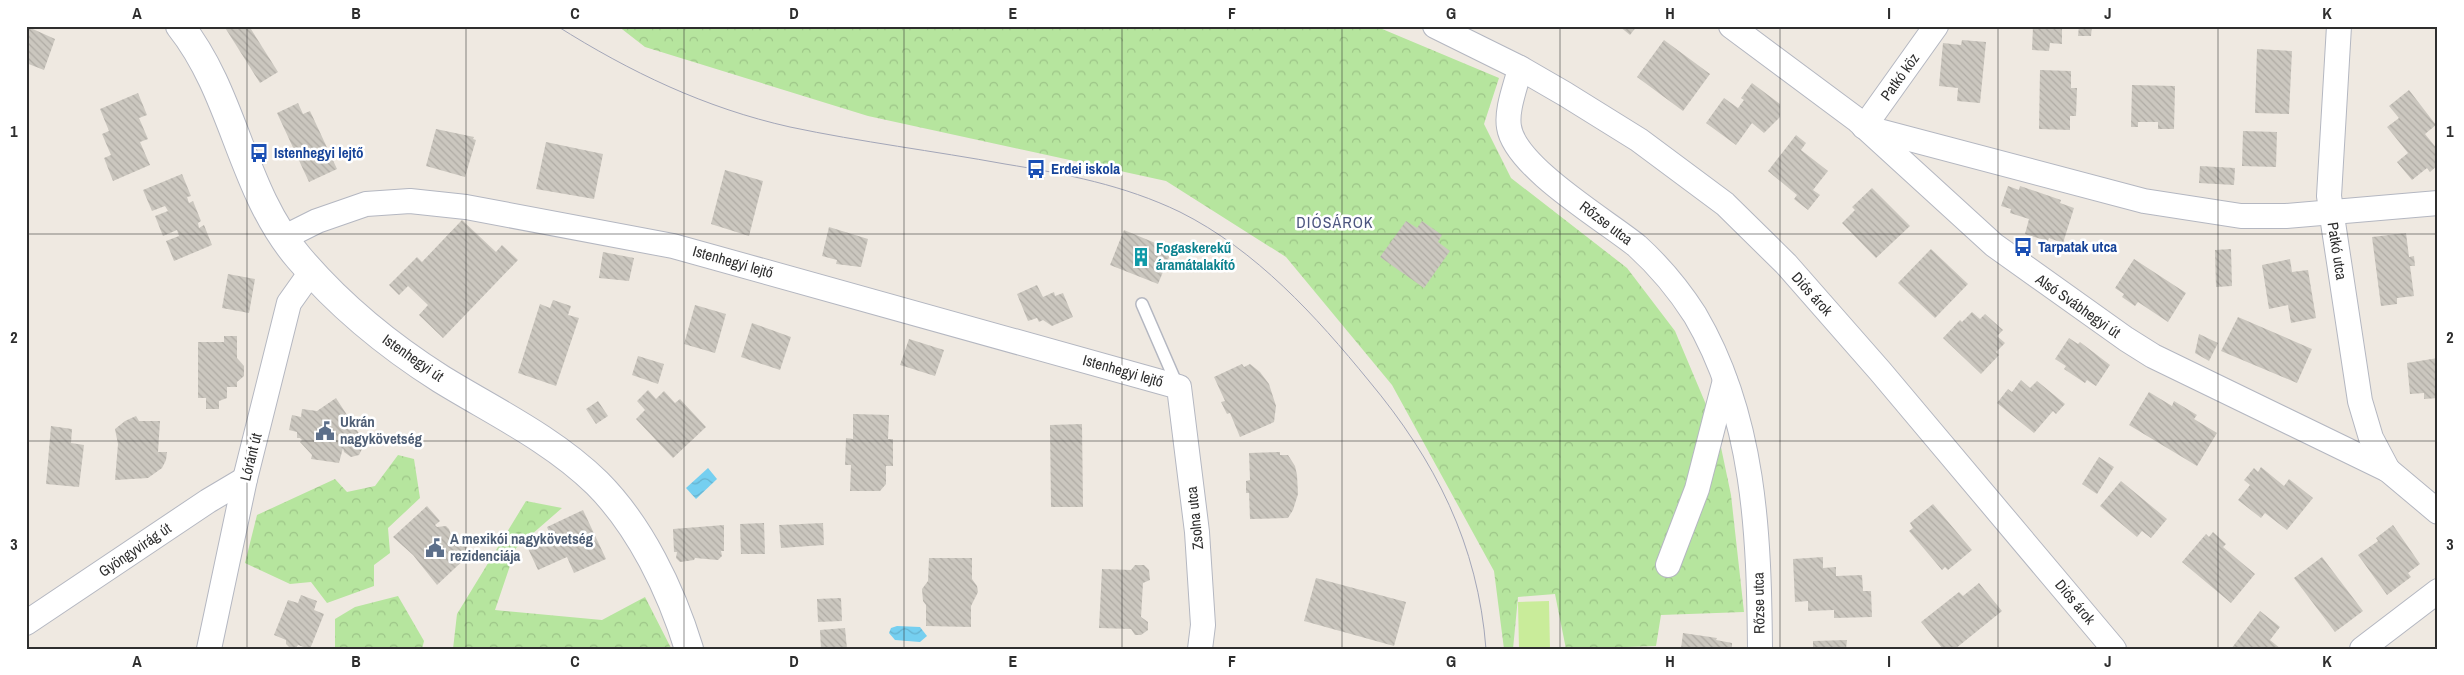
<svg xmlns="http://www.w3.org/2000/svg" width="2464" height="675" font-family="'Archivo Narrow',sans-serif">
<style>
.forest{fill:url(#forest-crowns)}
.pitch{fill:#c9ec9a}
.water{fill:url(#water-waves)}
.building{fill:url(#building-back-hatch)}
.lines{fill:none;stroke-linecap:round;stroke-linejoin:round}
.service-casing{stroke:#b4b7c1;stroke-width:14}
.minor-casing{stroke:#b4b7c1;stroke-width:26}
.tertiary-casing{stroke:#b4b7c1;stroke-width:30}
.service{stroke:#fff;stroke-width:11}
.minor{stroke:#fff;stroke-width:24}
.tertiary{stroke:#fff;stroke-width:28}
.tram{stroke:#a3a6b8;stroke-width:1}
.grid{fill:none;stroke:#2e2e2e;stroke-width:1;stroke-opacity:0.55}
.labels{text-anchor:middle;stroke-width:5;stroke-linejoin:round;paint-order:stroke}
.street-label{font-size:15px;fill:#2e2e2e;stroke:#fff}
.transit-label{font-size:15px;font-weight:bold;fill:#164399;stroke:#fff;text-anchor:start}
.culture-label{font-size:15px;font-weight:bold;fill:#0d838f;stroke:#fff;text-anchor:start}
.service-label{font-size:15px;font-weight:bold;fill:#4e5e75;stroke:#fff;text-anchor:start}
.neighbourhood-label{font-size:16px;letter-spacing:1px;fill:#4d5680;stroke:#fff}
.neatline{fill:none;stroke:#2e2e2e;stroke-width:2}
.grid-label{font-size:16px;text-anchor:middle;font-weight:bold;fill:#2e2e2e}
</style>
<defs>
<pattern id="forest-crowns" width="20" height="18" patternUnits="userSpaceOnUse" patternTransform="scale(1.25)"><rect width="20" height="18" fill="#b6e59e"/><path d="M2 6a3 3 0 1 1 6 0M12 15a3 3 0 1 1 6 0" fill="none" stroke="#9dc588"/></pattern>
<pattern id="water-waves" width="16" height="10" patternUnits="userSpaceOnUse" patternTransform="scale(1.25)"><rect width="16" height="10" fill="#75cff0"/><path d="M0 5q4-4 8 0t8 0" fill="none" stroke="#66b2ce"/></pattern>
<pattern id="building-back-hatch" width="6" height="6" patternUnits="userSpaceOnUse" patternTransform="scale(1.25)"><rect width="6" height="6" fill="#cbc7bf"/><path d="M-1 5l2 2M0 0l6 6M5-1l2 2" fill="none" stroke="#afaba4"/></pattern>
</defs>
<rect width="100%" height="100%" fill="#efe9e1"/>
<g class="forest">
<polygon points="618,26 1375,26 1499,78 1484,124 1511,178 1627,268 1675,331 1718,433 1731,495 1744,612 1661,615 1656,646 1566,649 1555,594 1518,597 1513,649 1504,649 1494,571 1392,385 1286,257 1166,181 868,116 645,47"/>
<polygon points="398,455 414,459 420,498 388,528 390,553 374,565 374,586 327,603 311,582 290,584 245,563 257,515 335,479 347,492 375,486"/>
<polygon points="526,501 562,508 516,548 495,610 602,620 645,597 671,648 453,649 457,614"/>
<polygon points="398,596 424,641 422,649 335,649 335,619 355,607"/>
</g>
<polygon class="pitch" points="1549,601 1550,649 1519,649 1518,602"/>
<g class="water">
<polygon points="708,468 717,479 696,499 686,488"/>
<polygon points="897,626 920,627 927,636 920,642 895,640 889,633 891,628"/>
</g>
<g class="building">
<polygon points="26,26 55,39 44,70 26,63"/>
<polygon points="224,26 249,26 278,72 260,83"/>
<polygon points="1619,26 1637,26 1630,35"/>
<polygon points="2033,26 2062,26 2062,44 2050,43 2049,51 2032,50"/>
<polygon points="2079,26 2092,26 2091,36 2078,36"/>
<polygon points="1664,40 1710,74 1683,111 1637,77"/>
<polygon points="1962,40 1986,42 1980,103 1957,101 1958,88 1939,86 1943,43 1961,45"/>
<polygon points="2257,49 2292,51 2289,114 2255,113"/>
<polygon points="2040,70 2071,71 2071,88 2077,88 2076,116 2070,116 2070,130 2039,129"/>
<polygon points="1752,83 1780,104 1780,117 1764,133 1752,123 1736,145 1706,123 1724,98 1738,108 1744,100 1741,98"/>
<polygon points="2132,85 2175,86 2174,129 2158,129 2158,122 2138,122 2138,127 2131,127"/>
<polygon points="2409,90 2436,125 2425,134 2438,150 2438,165 2430,172 2427,168 2412,180 2397,162 2408,153 2387,127 2399,118 2389,106"/>
<polygon points="138,93 147,115 139,118 148,139 140,142 150,165 113,181 104,158 111,155 102,134 109,131 100,109"/>
<polygon points="298,103 303,114 310,111 337,169 309,182 277,113"/>
<polygon points="436,129 474,137 473,139 476,140 465,177 426,166"/>
<polygon points="2243,131 2277,132 2276,167 2242,166"/>
<polygon points="1796,135 1806,143 1801,150 1828,171 1813,190 1820,195 1808,210 1794,199 1797,195 1768,171"/>
<polygon points="546,142 603,154 594,199 536,189"/>
<polygon points="2200,166 2235,168 2234,185 2199,183"/>
<polygon points="725,170 763,181 749,236 711,224"/>
<polygon points="182,174 191,196 187,197 189,203 193,201 201,221 198,223 199,228 204,225 212,245 174,261 166,241 179,236 177,230 163,236 155,216 168,211 165,206 152,211 143,190"/>
<polygon points="2008,186 2019,190 2020,186 2061,200 2060,203 2074,208 2063,243 2049,238 2048,241 2025,234 2029,219 2010,213 2011,209 2001,206"/>
<polygon points="1872,188 1910,226 1876,258 1842,223 1855,210 1852,207"/>
<polygon points="462,220 496,252 502,245 518,260 443,338 419,315 428,305 408,286 399,295 389,285 417,257 422,262"/>
<polygon points="1406,221 1417,228 1422,221 1442,235 1438,242 1450,251 1424,288 1380,257"/>
<polygon points="829,227 868,239 861,267 836,264 837,260 822,256"/>
<polygon points="1124,230 1172,250 1158,284 1110,265"/>
<polygon points="2406,233 2409,257 2414,256 2415,266 2410,266 2414,296 2397,298 2397,304 2381,306 2372,237"/>
<polygon points="1931,249 1968,284 1935,318 1898,283"/>
<polygon points="2231,249 2232,286 2216,287 2215,250"/>
<polygon points="603,252 634,258 629,281 599,278"/>
<polygon points="2134,259 2186,293 2168,322 2138,302 2135,306 2122,297 2124,294 2115,288"/>
<polygon points="2290,259 2292,272 2308,270 2316,318 2291,323 2288,305 2269,309 2262,265"/>
<polygon points="228,274 255,279 249,313 222,308"/>
<polygon points="1037,285 1043,297 1054,292 1055,296 1063,293 1073,317 1052,326 1043,320 1039,322 1037,318 1028,321 1017,294"/>
<polygon points="553,300 571,306 568,315 579,318 556,386 518,373 540,304 550,308"/>
<polygon points="695,305 726,314 715,353 684,344"/>
<polygon points="1972,312 1980,319 1985,314 2003,330 1997,336 2005,343 1996,352 1999,355 1981,374 1943,338 1960,320 1962,322"/>
<polygon points="2238,317 2312,349 2297,383 2221,351"/>
<polygon points="752,323 791,337 780,370 741,357"/>
<polygon points="2199,334 2218,343 2209,361 2195,353"/>
<polygon points="224,336 237,336 237,358 244,366 244,376 237,382 237,387 227,387 227,398 219,401 219,409 206,409 206,398 198,398 198,342 224,342"/>
<polygon points="2069,338 2078,344 2080,342 2110,365 2096,386 2087,380 2085,383 2064,369 2066,366 2055,359"/>
<polygon points="909,339 944,350 935,376 900,365"/>
<polygon points="638,356 664,364 658,384 632,375"/>
<polygon points="2438,358 2438,398 2424,399 2424,393 2410,394 2407,363"/>
<polygon points="1242,364 1244,367 1250,364 1260,372 1269,384 1276,406 1274,422 1240,437 1230,413 1227,414 1221,402 1225,401 1214,377"/>
<polygon points="2021,380 2030,388 2037,381 2065,404 2056,414 2053,411 2034,433 1997,403 2008,389 2012,392"/>
<polygon points="648,390 656,399 664,391 675,403 680,399 706,427 673,458 636,419 645,410 637,401"/>
<polygon points="2149,392 2172,406 2174,401 2197,415 2194,419 2217,433 2197,466 2129,425"/>
<polygon points="336,398 360,435 358,437 363,447 359,455 351,457 344,452 343,448 339,463 311,459 312,455 300,442 302,440 300,438 297,438 297,432 289,430 292,415 301,417 302,409 317,411"/>
<polygon points="598,401 608,416 596,424 586,409"/>
<polygon points="853,414 889,415 888,439 893,439 893,466 886,466 886,484 880,491 850,491 851,465 845,465 846,438 853,439"/>
<polygon points="136,416 139,421 160,421 158,452 167,452 166,460 162,468 148,478 115,480 118,444 115,429 125,421"/>
<polygon points="1082,424 1083,507 1051,507 1050,425"/>
<polygon points="51,426 72,429 71,443 84,445 79,487 46,484"/>
<polygon points="1280,452 1280,455 1288,455 1295,466 1297,475 1298,494 1293,510 1288,518 1250,519 1249,493 1246,493 1246,481 1250,480 1249,453"/>
<polygon points="2099,457 2114,467 2097,494 2082,484"/>
<polygon points="2261,467 2284,486 2289,479 2313,498 2287,530 2265,513 2261,518 2238,500 2250,485 2244,480 2254,468 2258,472"/>
<polygon points="2121,481 2167,519 2151,538 2142,531 2137,537 2100,506"/>
<polygon points="1933,504 1972,550 1948,570 1945,567 1942,570 1909,531 1913,528 1910,523"/>
<polygon points="427,506 440,521 435,525 437,527 446,526 449,529 451,535 449,540 451,542 457,537 471,553 437,585 413,555 393,537"/>
<polygon points="583,510 606,559 574,573 567,557 538,570 525,542 549,532 547,527"/>
<polygon points="764,523 765,554 741,554 740,524"/>
<polygon points="823,523 824,545 781,548 779,525"/>
<polygon points="724,525 724,551 721,551 722,556 718,560 695,558 694,560 680,562 676,558 677,552 674,552 673,529"/>
<polygon points="2393,525 2420,564 2408,573 2411,577 2387,595 2358,555 2378,541 2376,538"/>
<polygon points="2213,532 2226,544 2223,547 2255,574 2231,603 2182,562 2206,534 2209,537"/>
<polygon points="1823,557 1823,568 1836,567 1836,576 1862,575 1863,591 1871,591 1872,617 1834,618 1834,610 1808,611 1808,601 1795,602 1793,559"/>
<polygon points="2322,557 2363,611 2335,632 2294,578"/>
<polygon points="929,558 972,558 972,579 977,586 978,592 971,606 971,627 926,626 926,605 923,601 922,589 928,581"/>
<polygon points="1135,565 1144,565 1149,570 1150,580 1143,583 1141,617 1148,622 1148,630 1141,635 1135,635 1131,629 1099,628 1102,569 1131,570"/>
<polygon points="1316,578 1406,602 1394,646 1304,621"/>
<polygon points="1979,583 2002,611 1955,649 1943,649 1921,622 1959,592 1963,596"/>
<polygon points="301,595 317,601 314,610 324,614 310,649 298,645 296,648 290,648 286,644 286,640 274,635 288,600 298,603"/>
<polygon points="841,598 842,621 818,622 817,599"/>
<polygon points="2260,611 2280,627 2270,640 2281,649 2231,649"/>
<polygon points="845,628 847,649 821,649 820,630"/>
<polygon points="1683,633 1717,638 1716,640 1732,643 1732,649 1681,649"/>
<polygon points="1847,640 1846,649 1813,649 1813,641"/>
</g>
<g class="lines">
<g class="service-casing">
<polyline id="service" points="1142,304 1178,387"/>
</g>
<g class="minor-casing">
<g id="minor">
<polyline points="1435,26 1520,68 1565,94 1639,140 1725,204 1786,264 1880,371 2114,649"/>
<polyline points="1731,26 1856,119 1994,245 2126,339 2153,356 2388,470 2438,512"/>
<polyline points="1936,26 1864,127 2144,201 2241,216 2286,216 2438,203"/>
<polyline points="2339,26 2329,196 2360,401 2371,438 2388,470"/>
<path d="M1520 68C1516 86 1506 109 1509 127 1515 167 1605 220 1637 246 1659 266 1679 290 1695 315 1755 417 1759 534 1760 649"/>
<polyline points="283,238 317,221 366,204 410,201 466,207 673,246 1179,387 1197,532 1203,625 1200,649"/>
<polyline points="1668,565 1697,489 1725,380"/>
<polyline points="26,623 208,501 245,479"/>
<polyline points="209,649 245,479 289,303 311,272"/>
<polyline points="2362,649 2438,591"/>
</g>
</g>
<g class="tertiary-casing">
<path id="tertiary" d="M180 26C235 95 241 191 299 258 339 305 389 346 441 379 493 411 552 439 597 483 640 526 671 590 689 649"/>
</g>
<use href="#service" class="service"/>
<use href="#minor" class="minor"/>
<use href="#tertiary" class="tertiary"/>
<path class="tram" d="M557 26C630 72 705 108 790 127 861 142 934 151 1005 164 1066 174 1124 185 1180 212 1256 250 1316 316 1369 381 1435 460 1478 544 1486 649"/>
</g>
<path class="grid" d="M247 26V649M466 26V649M684 26V649M904 26V649M1122 26V649M1342 26V649M1560 26V649M1780 26V649M1998 26V649M2218 26V649M26 234H2438M26 441H2438"/>
<defs>
<g id="bus-bare" transform="scale(1.5)"><path d="M-5-6H5V4H4V6H2V4H-2V6H-4V4H-5ZM-3.5-4V0h7V-4ZM-3.5 1.2v1.5H-2V1.2ZM2 1.2v1.5H3.5V1.2Z" fill="#1a4fb4" stroke="#fff" stroke-width="2.5" paint-order="stroke"/></g>
<g id="building-bare" transform="scale(1.5)"><path d="M-4-6H4V6H1V3H-1V6H-4ZM-2.5-4.3h1.7v1.8h-1.7ZM.8-4.3h1.7v1.8H.8ZM-2.5-1h1.7V.8h-1.7ZM.8-1h1.7V.8H.8Z" fill="#0f9aa8" stroke="#fff" stroke-width="2.5" paint-order="stroke"/></g>
<g id="civic-bare" transform="scale(1.5)"><path d="M-.6-6.5H3V-4.5H.6V-3L4-1V1h2V6H-6V1h2V-1L-.6-3ZM-1.2 2.5V6h2.4V2.5Z" fill="#5c6f8a" stroke="#fff" stroke-width="2.5" paint-order="stroke"/></g>
</defs>
<g fill-rule="evenodd">
<use href="#bus-bare" x="259" y="153"/>
<use href="#bus-bare" x="1036" y="169"/>
<use href="#bus-bare" x="2023" y="247"/>
<use href="#building-bare" x="1141" y="257"/>
<use href="#civic-bare" x="325" y="431"/>
<use href="#civic-bare" x="435" y="548"/>
</g>
<g class="labels">
<g class="street-label">
<text transform="translate(1900 77) rotate(-54)" y="5">Patkó köz</text>
<text transform="translate(1606 223) rotate(37)" y="5">Rőzse utca</text>
<text transform="translate(2337 251) rotate(81)" y="5">Patkó utca</text>
<text transform="translate(733 262) rotate(16)" y="5">Istenhegyi lejtő</text>
<text transform="translate(1812 294) rotate(48)" y="5">Diós árok</text>
<text transform="translate(2078 306) rotate(35)" y="5">Alsó Svábhegyi út</text>
<text transform="translate(413 358) rotate(35)" y="5">Istenhegyi út</text>
<text transform="translate(1123 371) rotate(16)" y="5">Istenhegyi lejtő</text>
<text transform="translate(251 457) rotate(-76)" y="5">Lóránt út</text>
<text transform="translate(1195 518) rotate(-96)" y="5">Zsolna utca</text>
<text transform="translate(135 550) rotate(-34)" y="5">Gyöngyvirág út</text>
<text transform="translate(2075 602) rotate(50)" y="5">Diós árok</text>
<text transform="translate(1759 603) rotate(-91)" y="5">Rőzse utca</text>
</g>
<g class="transit-label">
<text x="274" y="158">Istenhegyi lejtő</text>
<text x="1051" y="174">Erdei iskola</text>
<text x="2038" y="252">Tarpatak utca</text>
</g>
<g class="culture-label">
<text x="1156" y="253">Fogaskerekű<tspan x="1156" dy="17">áramátalakító</tspan></text>
</g>
<g class="service-label">
<text x="340" y="427">Ukrán<tspan x="340" dy="17">nagykövetség</tspan></text>
<text x="450" y="544">A mexikói nagykövetség<tspan x="450" dy="17">rezidenciája</tspan></text>
</g>
<g class="neighbourhood-label">
<text x="1335" y="228">DIÓSÁROK</text>
</g>
</g>
<rect width="2464" height="675" fill="none" stroke="#ffffff" stroke-width="55"/>
<rect x="28" y="28" width="2408" height="620" class="neatline"/>
<g class="grid-label">
<text x="137" y="19">A</text>
<text x="356" y="19">B</text>
<text x="575" y="19">C</text>
<text x="794" y="19">D</text>
<text x="1013" y="19">E</text>
<text x="1232" y="19">F</text>
<text x="1451" y="19">G</text>
<text x="1670" y="19">H</text>
<text x="1889" y="19">I</text>
<text x="2108" y="19">J</text>
<text x="2327" y="19">K</text>
<text x="14" y="137">1</text>
<text x="2450" y="137">1</text>
<text x="14" y="343">2</text>
<text x="2450" y="343">2</text>
<text x="14" y="550">3</text>
<text x="2450" y="550">3</text>
<text x="137" y="667">A</text>
<text x="356" y="667">B</text>
<text x="575" y="667">C</text>
<text x="794" y="667">D</text>
<text x="1013" y="667">E</text>
<text x="1232" y="667">F</text>
<text x="1451" y="667">G</text>
<text x="1670" y="667">H</text>
<text x="1889" y="667">I</text>
<text x="2108" y="667">J</text>
<text x="2327" y="667">K</text>
</g>
</svg>
